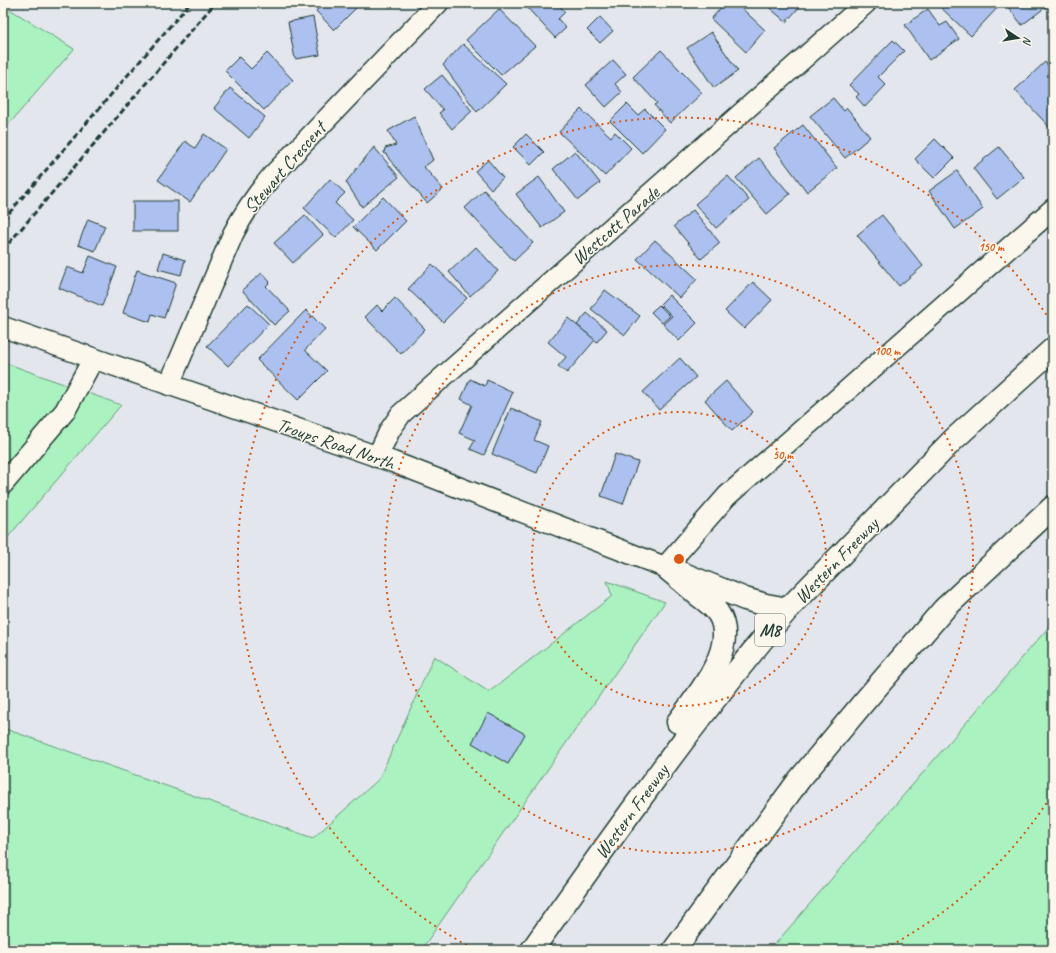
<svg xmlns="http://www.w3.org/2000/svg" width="1056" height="953" font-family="Caveat,sans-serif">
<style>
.green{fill:#aaf2bf;stroke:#64987a}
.building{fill:#acc1f0;stroke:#1f3d34}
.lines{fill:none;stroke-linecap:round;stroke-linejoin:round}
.minor-casing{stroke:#1f3d34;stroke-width:23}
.highway-casing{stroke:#1f3d34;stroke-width:25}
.minor{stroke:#fbf7ec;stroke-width:20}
.highway{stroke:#fbf7ec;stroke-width:22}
.rail{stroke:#1f3d34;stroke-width:3;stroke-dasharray:6 3;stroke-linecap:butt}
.ring{fill:none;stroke:#de580e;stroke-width:2;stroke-dasharray:2 4}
.labels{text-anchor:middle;stroke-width:3;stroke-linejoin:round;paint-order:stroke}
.shield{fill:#fbf7ec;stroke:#61756b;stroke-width:1}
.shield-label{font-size:18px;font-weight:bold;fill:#1f3d34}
.street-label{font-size:19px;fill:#1f3d34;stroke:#fbf7ec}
.centre{fill:#de580e;stroke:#fbf7ec;stroke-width:2}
.ring-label{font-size:12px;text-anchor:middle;font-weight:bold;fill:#de580e;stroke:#fbf7ec;stroke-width:3;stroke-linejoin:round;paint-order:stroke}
</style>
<rect width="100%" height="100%" fill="#e3e7ed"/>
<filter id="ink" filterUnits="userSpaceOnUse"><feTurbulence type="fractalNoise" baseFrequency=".025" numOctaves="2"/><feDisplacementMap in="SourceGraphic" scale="8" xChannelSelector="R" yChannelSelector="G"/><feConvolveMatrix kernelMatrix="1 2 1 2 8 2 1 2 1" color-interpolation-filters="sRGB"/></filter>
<g filter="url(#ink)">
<g class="green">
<polygon points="3,5 74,49 3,131"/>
<polygon points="3,362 121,405 3,543"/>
<polygon points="607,581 665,602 421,950 3,950 3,728 313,838 379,779 434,656 489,692 612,596"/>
<polygon points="1053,622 1053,950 770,950"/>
</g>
<g class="building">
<polygon points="324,3 361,3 334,30 316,11"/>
<polygon points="523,3 557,3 565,12 558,19 566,28 555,38"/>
<polygon points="725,3 736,3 765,30 746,52 711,19"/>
<polygon points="764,3 803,3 786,22"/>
<polygon points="936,3 997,3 1000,5 971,36"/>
<polygon points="1005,3 1051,3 1022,25"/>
<polygon points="499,9 535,46 501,75 466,40"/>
<polygon points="928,9 940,26 947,22 959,39 929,60 905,25"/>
<polygon points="313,17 320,55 295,59 288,22"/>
<polygon points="600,17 613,31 600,43 587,30"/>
<polygon points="711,32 738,71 714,88 687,48"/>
<polygon points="893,40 904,51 878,77 886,85 865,107 856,97 859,94 849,85"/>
<polygon points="463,44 506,84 477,112 443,65"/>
<polygon points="661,50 702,93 670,123 654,105 657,103 633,77"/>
<polygon points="267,53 293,80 264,110 225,71 239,57 251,69"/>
<polygon points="613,60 626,74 615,84 622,92 606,107 586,85"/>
<polygon points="1045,62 1053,71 1053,131 1015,90"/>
<polygon points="442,75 472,111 452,129 439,113 443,110 425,89"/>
<polygon points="230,88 265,117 249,138 214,108"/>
<polygon points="833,98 844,111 847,108 870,137 845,158 810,116"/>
<polygon points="627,104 638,115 645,109 665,129 642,153 610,121"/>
<polygon points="581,109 611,137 615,132 631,148 605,176 559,132"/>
<polygon points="414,116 433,160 424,167 443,189 427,203 389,159 387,155 384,153 385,148 396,145 388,131"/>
<polygon points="803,125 837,168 807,192 774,148"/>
<polygon points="204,134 226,149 190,202 158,180 185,141 195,148"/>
<polygon points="526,134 544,152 531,165 513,147"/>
<polygon points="935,139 954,158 934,178 915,159"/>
<polygon points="374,147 399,177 362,207 346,182"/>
<polygon points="999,147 1024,177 997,199 973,168"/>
<polygon points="575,151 600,183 578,200 553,169"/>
<polygon points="759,158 790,194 767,214 736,178"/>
<polygon points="488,160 503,178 491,189 475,171"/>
<polygon points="957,171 983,209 955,229 929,191"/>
<polygon points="728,176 749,200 716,228 695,204"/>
<polygon points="539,177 564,212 542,228 516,194"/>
<polygon points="330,179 345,193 335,203 353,220 336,238 304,208"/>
<polygon points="484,190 533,243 514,261 465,208"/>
<polygon points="383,197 406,221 377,250 353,227"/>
<rect x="133" y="201" width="45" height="30"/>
<polygon points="693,210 720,243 701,259 674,226"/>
<polygon points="305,215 323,235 293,263 274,243"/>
<polygon points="882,215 923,266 899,286 857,235"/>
<polygon points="88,219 105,226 95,251 78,245"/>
<polygon points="655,240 697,279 680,298 637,259"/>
<polygon points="476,247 498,271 470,296 449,272"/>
<polygon points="163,253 185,260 181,275 158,269"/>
<polygon points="90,256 117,267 102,306 59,288 67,267 83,273"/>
<polygon points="432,264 467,298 443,322 408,289"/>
<polygon points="137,270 176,283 164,318 152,314 150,322 123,313"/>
<polygon points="262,273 270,282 266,286 290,311 274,325 242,290"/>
<polygon points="753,282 772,300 744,329 725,311"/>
<polygon points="605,290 640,316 625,335 591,309"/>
<polygon points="669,295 697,323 679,341 663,324 672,316 660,304"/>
<polygon points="395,298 425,329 401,354 365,317 377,305 382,311"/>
<polygon points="248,304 269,324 228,366 207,346"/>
<polygon points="659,305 670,316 662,323 651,312"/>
<polygon points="306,310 325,329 305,350 327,371 298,400 257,360"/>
<polygon points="587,313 607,330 597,342 577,325"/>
<polygon points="568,318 595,340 567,373 558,366 566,357 548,342"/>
<polygon points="680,358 696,377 659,410 643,392"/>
<polygon points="470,379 485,386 487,380 513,392 484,455 470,449 475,440 459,433 472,405 461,399"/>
<polygon points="726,381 753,412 732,431 705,400"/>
<polygon points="511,408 542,422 534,440 548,446 537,473 492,454"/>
<polygon points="615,454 638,462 623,504 601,496"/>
<polygon points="488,713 525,734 508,764 472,743"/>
</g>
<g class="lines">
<g class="minor-casing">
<g id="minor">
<polyline points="3,327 393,462 665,567 727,496 1053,209"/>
<path d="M169 385 233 234C244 212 257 194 272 176L438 3"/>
<polyline points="377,457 390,430 401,414 866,3"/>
<polyline points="3,484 65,411 93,359"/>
</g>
</g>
<g class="highway-casing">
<g id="highway">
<path d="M665 567C676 576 687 585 698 595 705 600 713 606 718 613 740 646 697 696 678 722"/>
<polyline points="681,573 745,599 766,605 788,609"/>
<path d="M532 950C568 899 604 848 641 798 688 733 736 670 788 609L953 440 1053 349"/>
<polyline points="674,950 799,780 863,703 944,609 1053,507"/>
</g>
</g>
<use href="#minor" class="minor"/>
<use href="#highway" class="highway"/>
<g class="rail">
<polyline points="3,220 190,3"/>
<polyline points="3,250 215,3"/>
</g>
</g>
</g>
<g class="ring">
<circle cx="679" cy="559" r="147"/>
<circle cx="679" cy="559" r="294"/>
<path d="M1053 793A441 441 0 0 1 886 948M472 948A441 441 0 1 1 1053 325"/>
</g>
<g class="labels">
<rect class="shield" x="755" y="614" width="30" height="32" rx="3"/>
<g class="shield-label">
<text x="770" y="636">M8</text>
</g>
<g class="street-label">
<text transform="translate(284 167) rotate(-49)" y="7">Stewart Crescent</text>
<text transform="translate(615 225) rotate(-41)" y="7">Westcott Parade</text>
<text transform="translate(336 443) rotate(19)" y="7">Troups Road North</text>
<text transform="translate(836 560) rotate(-46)" y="7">Western Freeway</text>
<text transform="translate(631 811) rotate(-54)" y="7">Western Freeway</text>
</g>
</g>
<circle cx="679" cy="559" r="6" class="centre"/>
<g class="ring-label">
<text x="991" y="251">150 m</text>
<text x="887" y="355">100 m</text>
<text x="783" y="459">50 m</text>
</g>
<rect width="1056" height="953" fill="none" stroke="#fbf7ec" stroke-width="16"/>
<rect x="8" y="8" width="1040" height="937" fill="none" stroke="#1f3d34" stroke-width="1.5" filter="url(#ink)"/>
<g transform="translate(1018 38) rotate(102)" stroke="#fbf7ec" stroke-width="3" paint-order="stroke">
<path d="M0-3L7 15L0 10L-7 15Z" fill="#1f3d34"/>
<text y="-6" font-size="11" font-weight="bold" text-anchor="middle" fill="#1f3d34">N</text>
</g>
</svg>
